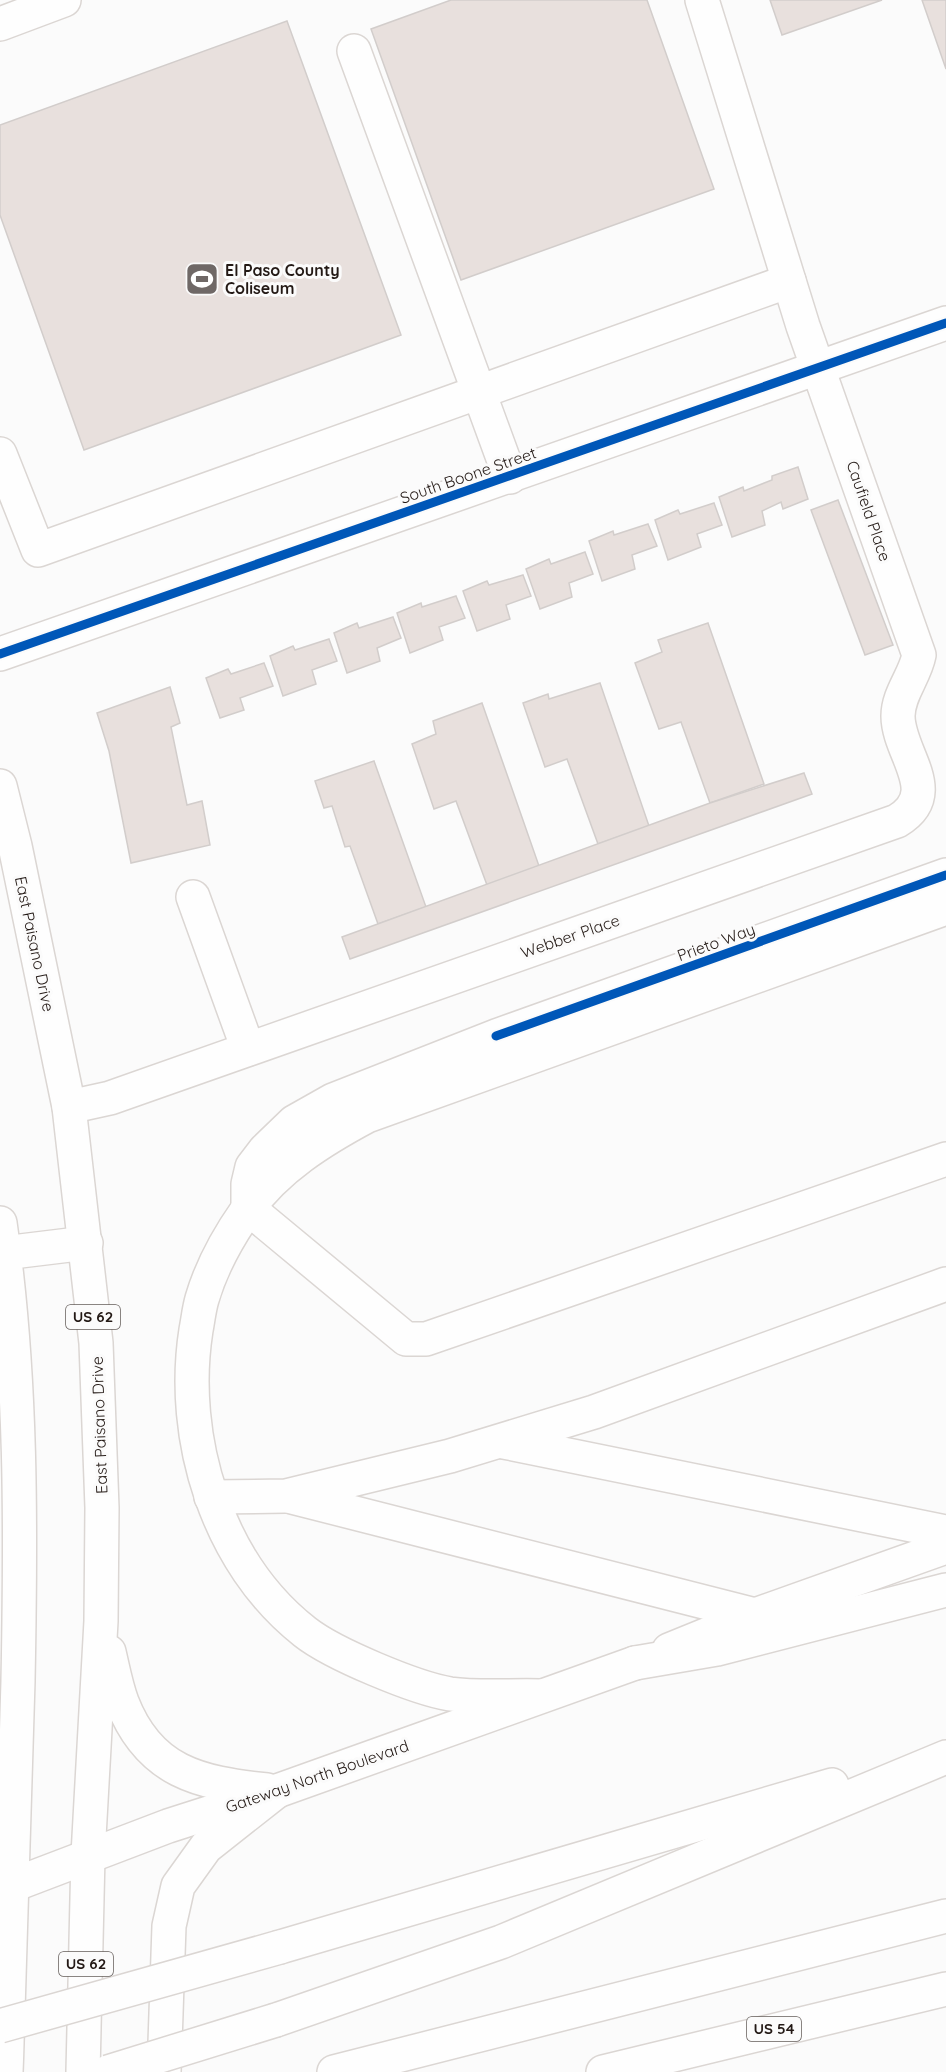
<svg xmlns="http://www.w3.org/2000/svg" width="946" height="2072" font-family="Quicksand,sans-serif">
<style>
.building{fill:#e8e0dd;stroke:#d2cdcb;stroke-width:1.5}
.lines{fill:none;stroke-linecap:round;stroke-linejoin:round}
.minor-casing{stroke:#dbd6d3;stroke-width:36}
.major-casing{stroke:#dbd6d3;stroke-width:36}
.highway-casing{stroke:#dbd6d3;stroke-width:36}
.minor{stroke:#fefefe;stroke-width:33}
.major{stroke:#fefefe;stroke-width:33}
.highway{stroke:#fefefe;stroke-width:33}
.highway-bridge-casing{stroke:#dbd6d3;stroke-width:36;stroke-linecap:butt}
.highway-bridge{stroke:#fefefe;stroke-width:33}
.cycleway-casing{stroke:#fbfbfb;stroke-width:13}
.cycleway{stroke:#0057b8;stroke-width:9}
.labels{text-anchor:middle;stroke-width:6;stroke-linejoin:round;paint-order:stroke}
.shield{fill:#fbfbfb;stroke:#645d5a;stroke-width:1.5}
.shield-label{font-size:15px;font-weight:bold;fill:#231915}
.poi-label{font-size:16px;font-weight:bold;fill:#231915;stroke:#fbfbfb;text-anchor:start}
.street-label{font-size:16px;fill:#231915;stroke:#fbfbfb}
</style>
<rect width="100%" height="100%" fill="#fbfbfb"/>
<g class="building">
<polygon points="451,0 647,0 714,189 461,280 371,29"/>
<polygon points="770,0 882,0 782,35"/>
<polygon points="922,0 946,0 946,69"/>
<polygon points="287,21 401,335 84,450 0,215 0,125"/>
<polygon points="798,467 808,499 783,509 781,502 762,511 765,525 732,537 719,497 743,487 744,491 772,480 772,476"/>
<polygon points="838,500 893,645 865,655 811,510"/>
<polygon points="714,503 722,525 697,534 701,547 668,560 655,520 678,510 680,514"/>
<polygon points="648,524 657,546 632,555 635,569 602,581 589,541 613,531 614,535"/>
<polygon points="585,552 593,574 569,583 572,597 540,609 526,569 549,559 551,564"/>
<polygon points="523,575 531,596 506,605 510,619 477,631 463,591 487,581 489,585"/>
<polygon points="456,596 465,618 439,627 443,640 410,653 397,613 421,603 422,607"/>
<polygon points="393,617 401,638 377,648 380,661 347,673 334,633 357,623 359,628"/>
<polygon points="708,623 764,784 710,803 681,722 659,729 635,663 662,652 658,640"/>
<polygon points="329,639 337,661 312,670 316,684 283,696 270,656 293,646 295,650"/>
<polygon points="264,663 273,686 240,698 244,710 220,718 206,678 228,669 231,674"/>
<polygon points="600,683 649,826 598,844 567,759 545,767 523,703 548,694 549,699"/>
<polygon points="170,687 180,723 171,727 187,805 202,801 210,845 131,863 109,751 97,713"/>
<polygon points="482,703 539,866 487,885 456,801 434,809 412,744 436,734 433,721"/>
<polygon points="374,761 426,907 378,924 350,846 345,847 332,806 324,808 315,781"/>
<polygon points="804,773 812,794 350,959 342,937 710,803"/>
</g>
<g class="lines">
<g class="minor-casing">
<g id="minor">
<polyline points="0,24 64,0"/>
<polyline points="354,51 510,477"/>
<polyline points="0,454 38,550 789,281"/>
<polyline points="0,654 946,323"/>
<polyline points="946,875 496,1036 333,1100 294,1122 265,1150 252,1167 248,1184 248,1208 406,1339 426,1339 946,1159"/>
<polyline points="193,897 248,1049"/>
<path d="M69 1107 110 1098 897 821C944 793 898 754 898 716 898 694 915 676 919 655L803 326 702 0"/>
<polyline points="504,1442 946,1532"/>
<polyline points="211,1497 286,1496 450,1456 594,1412 946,1284"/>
<polyline points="292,1497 755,1615"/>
<polyline points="669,1650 755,1615 946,1547"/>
<path d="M541 1696C512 1695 479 1698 450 1694 415 1688 333 1654 305 1632 217 1563 179 1438 196 1330 198 1320 199 1309 202 1299 211 1268 228 1237 247 1210 277 1168 322 1140 367 1116L946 908"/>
</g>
</g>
<g class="major-casing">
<g id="major">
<polyline points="0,786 15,846 69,1107 96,1343 102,1508 101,1621 88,1855 83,2072"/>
<path d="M0 1223C22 1374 21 1529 18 1681 15 1812 11 1942 6 2072"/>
<polyline points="4,1253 86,1243"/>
<path d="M109 1652C113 1669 116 1686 122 1702 149 1772 199 1783 267 1790"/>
<polyline points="0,1890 168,1826 277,1791 635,1663"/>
</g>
</g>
<g class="highway-casing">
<g id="highway">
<polyline points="635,1663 717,1649 946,1590"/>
<polyline points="280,1947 832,1785"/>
<polyline points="276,2020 501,1942 946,1757"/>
<polyline points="164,2072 169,1926 178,1886 206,1847 277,1791"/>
<polyline points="334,2072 946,1916"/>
<polyline points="603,2072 946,1989"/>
</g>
</g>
<use href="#minor" class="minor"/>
<use href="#major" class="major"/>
<use href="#highway" class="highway"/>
<g class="highway-bridge-casing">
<g id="highway-bridge">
<polyline points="0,2026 280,1947"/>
<polyline points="108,2072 276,2020"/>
</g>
</g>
<use href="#highway-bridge" class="highway-bridge"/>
<g class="cycleway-casing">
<g id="cycleway">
<polyline points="0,654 946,323"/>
<polyline points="496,1036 946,875"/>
</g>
</g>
<use href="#cycleway" class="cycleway"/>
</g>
<defs>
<g id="stadium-square" transform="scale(1.725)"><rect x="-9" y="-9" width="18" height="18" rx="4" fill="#6f6866" stroke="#fbfbfb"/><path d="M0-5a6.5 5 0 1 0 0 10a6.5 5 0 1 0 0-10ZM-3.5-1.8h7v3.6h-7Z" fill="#fff"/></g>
</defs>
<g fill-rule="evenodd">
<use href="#stadium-square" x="202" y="279"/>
</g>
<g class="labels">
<g class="shield">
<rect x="66" y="1305" width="54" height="24" rx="4.5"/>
<rect x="59" y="1952" width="54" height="24" rx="4.5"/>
<rect x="747" y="2017" width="54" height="24" rx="4.5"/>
</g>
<g class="shield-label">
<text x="93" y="1322">US 62</text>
<text x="86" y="1969">US 62</text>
<text x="774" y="2034">US 54</text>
</g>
<g class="poi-label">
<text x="225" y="276">El Paso County<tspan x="225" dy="18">Coliseum</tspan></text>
</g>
<g class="street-label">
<text transform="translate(468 475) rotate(-19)" y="6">South Boone Street</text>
<text transform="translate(869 511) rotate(71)" y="6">Caufield Place</text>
<text transform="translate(570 936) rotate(-19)" y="6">Webber Place</text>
<text transform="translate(716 942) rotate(-20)" y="6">Prieto Way</text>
<text transform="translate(35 944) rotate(78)" y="6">East Paisano Drive</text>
<text transform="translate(99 1425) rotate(-92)" y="6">East Paisano Drive</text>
<text transform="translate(317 1776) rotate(-19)" y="6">Gateway North Boulevard</text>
</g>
</g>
</svg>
